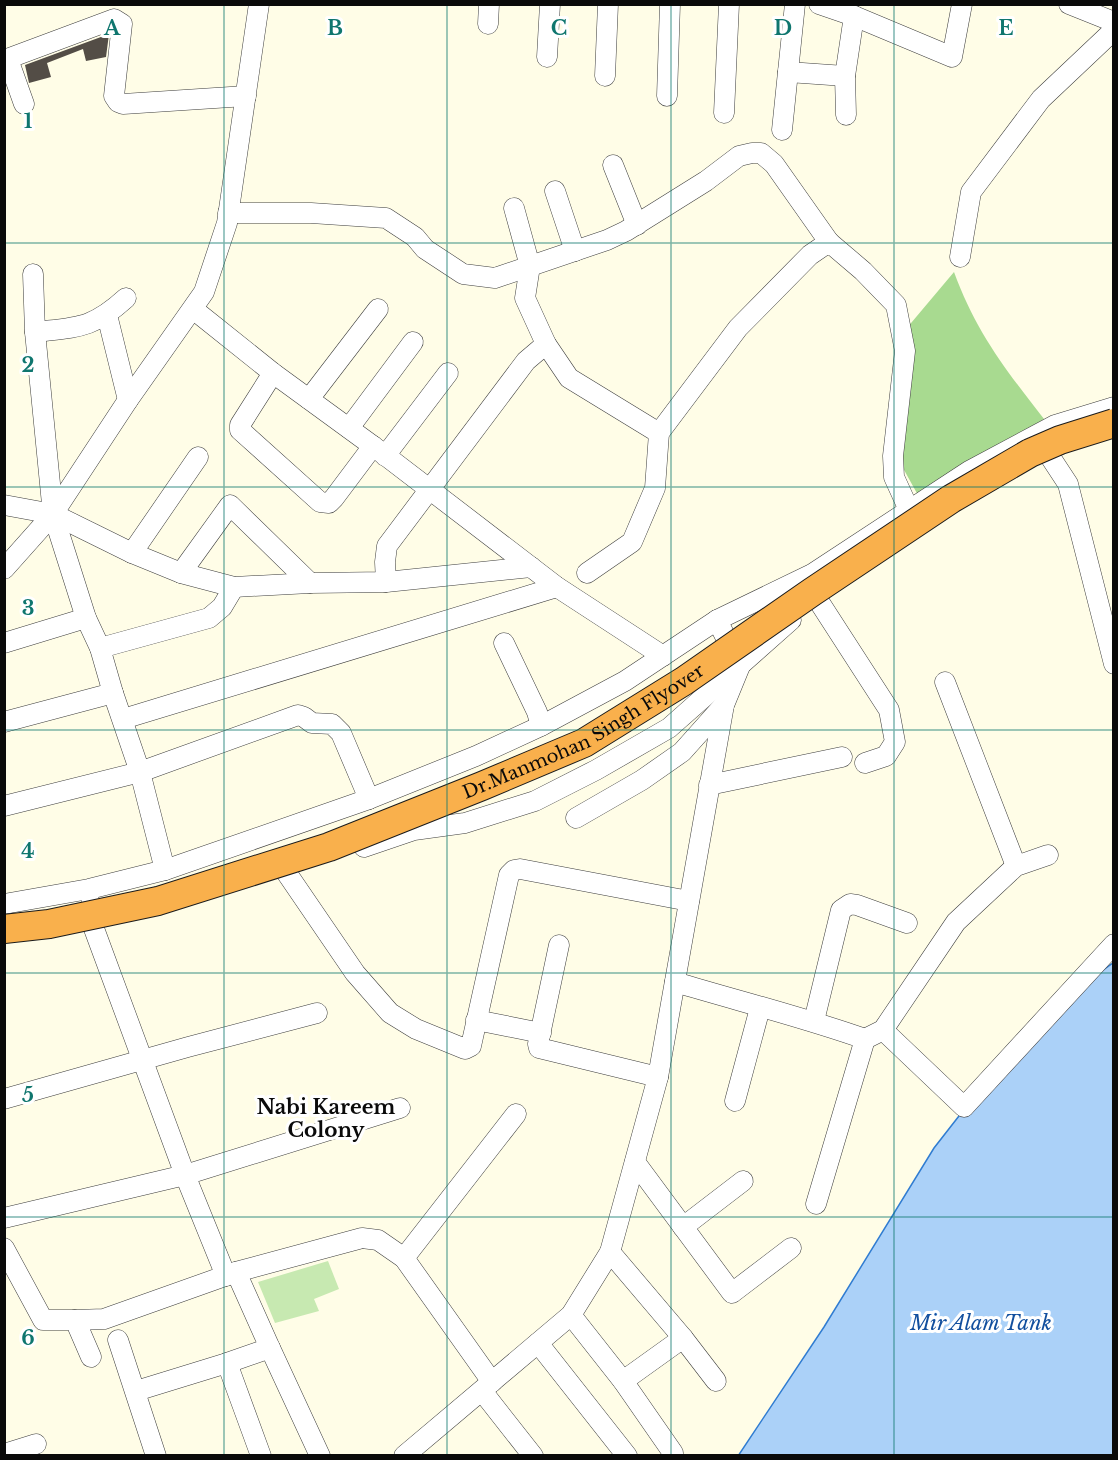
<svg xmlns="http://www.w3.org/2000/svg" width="1118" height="1460" font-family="'Libre Baskerville',serif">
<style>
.green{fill:#c7e9b1}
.forest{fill:#a8da90}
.water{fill:#abd1f8;stroke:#307cd1;stroke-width:1.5}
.building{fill:#534d46}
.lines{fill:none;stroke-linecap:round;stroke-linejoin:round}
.minor-casing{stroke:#3d3d3d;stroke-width:21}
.minor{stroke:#fff;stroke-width:20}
.highway-bridge-casing{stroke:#1b1b1b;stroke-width:30;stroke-linecap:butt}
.highway-bridge{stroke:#f9b04c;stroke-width:28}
.grid{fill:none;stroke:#0f766e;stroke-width:1.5;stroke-opacity:0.55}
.labels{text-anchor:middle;stroke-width:6;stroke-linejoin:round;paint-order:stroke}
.street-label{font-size:18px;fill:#0a0a0a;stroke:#fff}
.neighbourhood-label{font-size:20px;font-weight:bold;fill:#0a0a0a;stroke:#fff}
.water-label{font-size:20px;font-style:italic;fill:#124f9e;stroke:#fff}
.grid-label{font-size:20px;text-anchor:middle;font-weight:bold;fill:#0f766e;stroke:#fff;stroke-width:6;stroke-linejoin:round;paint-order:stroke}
</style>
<rect width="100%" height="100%" fill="#fffde7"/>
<polygon class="green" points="328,1261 339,1289 314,1299 319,1311 275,1323 258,1282"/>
<path class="forest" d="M954 272C976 332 1005 369 1044 419L919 497 898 459 906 329Z"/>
<polygon class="water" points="1113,963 1113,1455 738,1456 824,1327 934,1148 998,1066 1099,973"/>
<polygon class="building" points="109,34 106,57 86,61 83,49 47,63 51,77 29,83 25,65"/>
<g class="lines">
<g class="minor-casing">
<g id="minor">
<polyline points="819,4 854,16 952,57 962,4"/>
<polyline points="1069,4 1114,22"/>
<polyline points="488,24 489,4"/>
<polyline points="547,57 550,4"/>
<polyline points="8,59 24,104"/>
<polyline points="4,60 114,19 122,24 114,96 118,102 123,104 246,96"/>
<polyline points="788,72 845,76"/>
<polyline points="605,76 608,4"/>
<polyline points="667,96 670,4"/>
<polyline points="724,113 729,4"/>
<polyline points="846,115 845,76 854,16"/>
<polyline points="782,130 795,4"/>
<polyline points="613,165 637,225"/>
<polyline points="555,191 575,251"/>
<polyline points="514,208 530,266 525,298 546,344 569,378 659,433"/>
<polyline points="228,213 311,213 386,218 415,237 425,249 463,274 495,278 607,240 626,231 706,181 739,156 752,153 761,153 774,164 829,242"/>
<polyline points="960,257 971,192 1041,99 1114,30"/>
<polyline points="33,274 35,332 53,514 86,618 100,648 113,693 140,772 165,870"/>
<polyline points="193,309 273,373 373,446 557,587 663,656"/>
<polyline points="107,315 128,400"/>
<path d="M35 332C78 327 92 329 126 298"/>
<polyline points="273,373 240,425 240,430 320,502 329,503 334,498 373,446"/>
<polyline points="309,399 378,309"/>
<polyline points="349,428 413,342"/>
<polyline points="1047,452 1068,484 1114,664"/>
<polyline points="385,456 448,373"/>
<polyline points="4,505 53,514 132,553 181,573 234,587 310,583 386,582 531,567"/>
<polyline points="132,553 198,457"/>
<polyline points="4,569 53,514 128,400 204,292 227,223 259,4"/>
<polyline points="181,573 230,505 310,583"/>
<polyline points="587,573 632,542 655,488 659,433 738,328 810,255 829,242 863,271 896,305 905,351 893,456 894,477 909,510"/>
<polyline points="386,582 385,562 387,546 526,361 546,344"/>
<polyline points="816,597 889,710 895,742 886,756 865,763"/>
<polyline points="4,643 86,618"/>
<polyline points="504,643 537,712 541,726"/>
<polyline points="100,648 209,618 222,607 234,587"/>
<polyline points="945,682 1016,866"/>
<polyline points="123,719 557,587"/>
<polyline points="4,722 113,693"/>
<polyline points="709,785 842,757"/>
<polyline points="4,806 140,772 298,715 304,717 312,723 332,724 341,733 369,799"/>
<polyline points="576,818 642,780 682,752 724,705"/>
<polyline points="364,847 414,830 465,823 535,801 596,770 669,728 791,620"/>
<polyline points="286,872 355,973 390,1013 416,1029 465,1049 471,1046 509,875 514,870 520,869 689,901"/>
<polyline points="4,904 89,889 165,870 369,799 476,756 541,726 625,681 717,620 812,574 969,471 1055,425 1114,407"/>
<polyline points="91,904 93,926 185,1175 226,1276"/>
<polyline points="559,945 538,1044 539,1048 658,1077"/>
<path d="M675 982C738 1001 803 1017 865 1039"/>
<polyline points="476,1020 541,1033"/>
<polyline points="814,1021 841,910 850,904 857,905 907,923"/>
<polyline points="883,1030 964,1107 1114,944"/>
<polyline points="4,1099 188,1047 317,1013"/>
<polyline points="735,1101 760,1008"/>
<polyline points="635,1162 732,1293 791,1248"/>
<polyline points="816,1204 865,1039 883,1030 956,922 1016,866 1048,855"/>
<polyline points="4,1218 185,1175 400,1108"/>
<polyline points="683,1227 743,1181"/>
<polyline points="4,1248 43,1320 75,1320"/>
<polyline points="610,1252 683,1338 623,1381"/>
<polyline points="404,1258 516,1114"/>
<polyline points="236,1272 270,1348 227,1363 261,1456"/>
<polyline points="571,1315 623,1381 673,1453"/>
<polyline points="683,1338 716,1381"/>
<polyline points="118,1340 156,1456"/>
<polyline points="538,1343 627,1456"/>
<polyline points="270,1348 320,1456"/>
<polyline points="91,1357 75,1320 104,1319 236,1272 362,1238 378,1240 404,1258 492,1382"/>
<polyline points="136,1391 227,1363"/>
<polyline points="482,1391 533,1456"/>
<polyline points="4,1454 36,1444"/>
<polyline points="404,1456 571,1315 610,1252 658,1077 724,705 740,666 717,620"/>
</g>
</g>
<use href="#minor" class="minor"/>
<g class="highway-bridge-casing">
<g id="highway-bridge">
<path id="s1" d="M4 929 49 924 158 901 329 847 482 786 584 743 684 681 812 592 951 499 1030 453 1060 440 1114 423"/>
</g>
</g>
<use href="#highway-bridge" class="highway-bridge"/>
</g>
<path class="grid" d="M224 4V1456M447 4V1456M671 4V1456M894 4V1456M4 243H1114M4 487H1114M4 730H1114M4 973H1114M4 1217H1114"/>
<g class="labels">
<g class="street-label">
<text dy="6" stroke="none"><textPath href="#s1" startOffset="616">Dr.Manmohan Singh Flyover</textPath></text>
</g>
<g class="neighbourhood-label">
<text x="326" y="1114">Nabi Kareem<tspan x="326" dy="23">Colony</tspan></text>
</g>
<g class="water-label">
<text x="981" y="1330">Mir Alam Tank</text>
</g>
</g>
<g class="grid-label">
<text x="112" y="35">A</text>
<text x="335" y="35">B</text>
<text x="559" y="35">C</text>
<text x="783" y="35">D</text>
<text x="1006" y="35">E</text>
<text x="28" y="128">1</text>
<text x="28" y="372">2</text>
<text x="28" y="615">3</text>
<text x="28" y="858">4</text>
<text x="28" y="1102">5</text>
<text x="28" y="1345">6</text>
</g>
<rect width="1118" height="1460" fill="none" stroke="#0a0a0a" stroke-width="12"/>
</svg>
